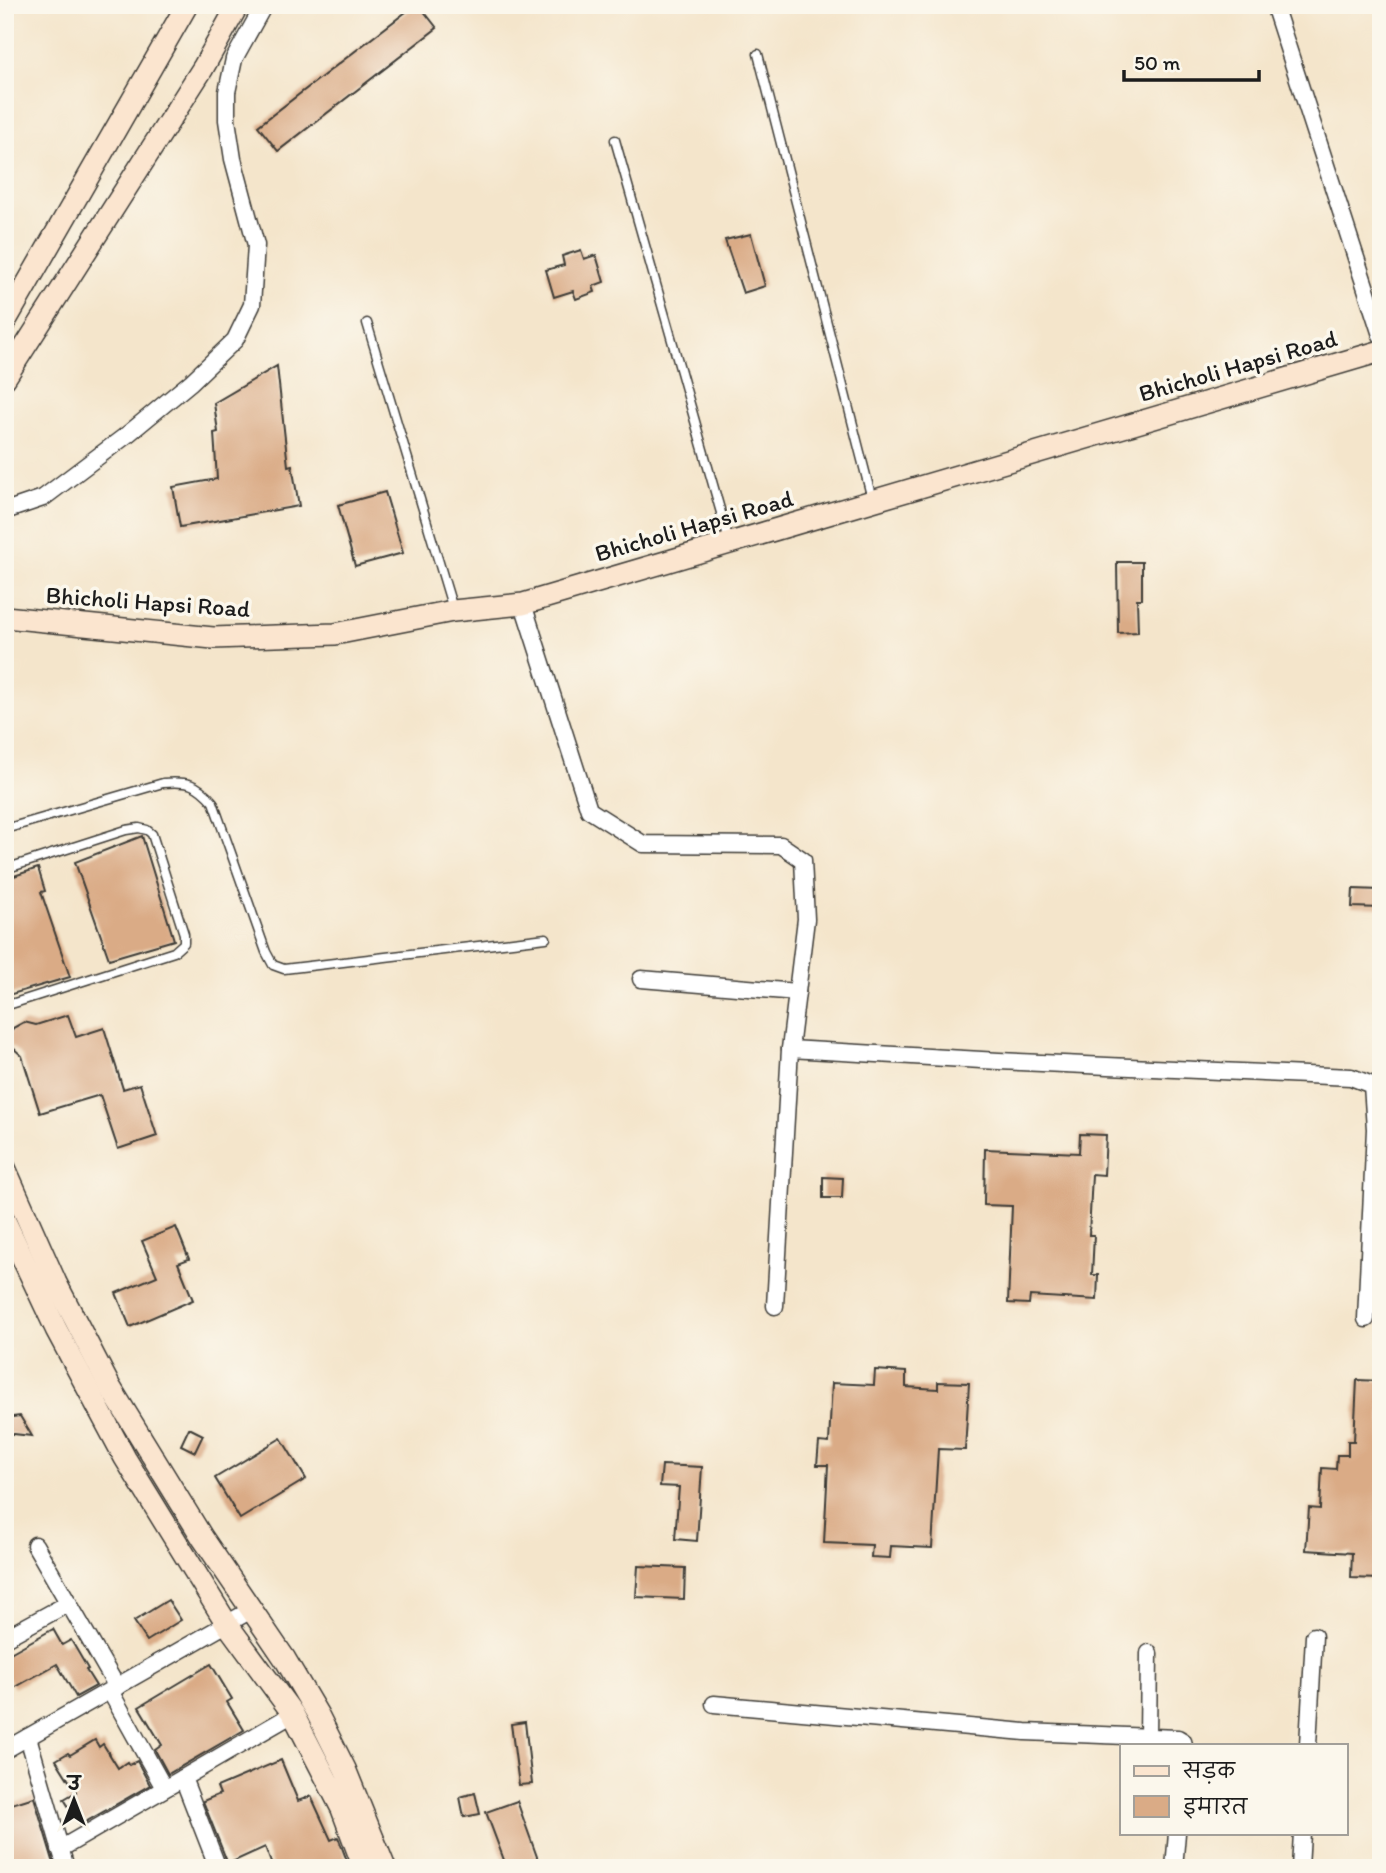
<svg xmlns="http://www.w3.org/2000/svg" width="1386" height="1873" font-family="Itim,'Playpen Sans Deva',sans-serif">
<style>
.building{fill:#daab86}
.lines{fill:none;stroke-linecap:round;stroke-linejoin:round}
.lane-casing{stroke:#3c3a36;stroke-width:11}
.street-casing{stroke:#3c3a36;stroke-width:19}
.secondary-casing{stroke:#3c3a36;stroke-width:24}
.lane{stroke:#fff;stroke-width:8}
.street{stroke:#fff;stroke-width:16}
.secondary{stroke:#fbe5cf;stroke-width:21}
.labels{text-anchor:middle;stroke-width:7;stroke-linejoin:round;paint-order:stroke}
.street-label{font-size:24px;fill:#1c1c1c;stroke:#fbf7ec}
</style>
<rect width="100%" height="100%" fill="#fbf7ec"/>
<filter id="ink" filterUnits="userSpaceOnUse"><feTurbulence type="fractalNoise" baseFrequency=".0143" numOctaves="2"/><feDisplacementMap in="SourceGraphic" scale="14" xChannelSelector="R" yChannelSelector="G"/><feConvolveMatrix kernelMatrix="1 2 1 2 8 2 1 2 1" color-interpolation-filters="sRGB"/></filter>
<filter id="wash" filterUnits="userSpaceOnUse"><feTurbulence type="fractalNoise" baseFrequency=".00686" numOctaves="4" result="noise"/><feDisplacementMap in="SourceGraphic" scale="28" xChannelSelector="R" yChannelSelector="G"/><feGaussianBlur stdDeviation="1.57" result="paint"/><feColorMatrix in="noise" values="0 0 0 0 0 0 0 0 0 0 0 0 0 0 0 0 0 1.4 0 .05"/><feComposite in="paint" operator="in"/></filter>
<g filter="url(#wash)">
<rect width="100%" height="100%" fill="#f4e5cb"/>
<g id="blocks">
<g class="building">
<polygon points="415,5 419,5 437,28 278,151 258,126"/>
<polygon points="751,234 765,286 743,293 725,240"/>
<polygon points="581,250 584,259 596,255 604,282 593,286 595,292 576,299 573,291 554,297 546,270 564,265 562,256"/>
<polygon points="277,366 288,466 292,465 299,506 180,527 173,487 217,479 214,433 218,432 214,403"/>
<polygon points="385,492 403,553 355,566 338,505"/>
<polygon points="1117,562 1142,562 1142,599 1137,599 1138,632 1118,633"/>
<polygon points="142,836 174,940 109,959 75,862"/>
<polygon points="38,868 45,891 41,892 70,977 5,996 5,879"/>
<polygon points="1353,889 1381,890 1381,908 1352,907"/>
<polygon points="68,1015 76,1037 104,1028 123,1089 140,1084 157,1136 118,1149 100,1095 40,1113 22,1056 11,1046 10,1034 13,1028 24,1022 36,1025"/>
<polygon points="1080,1134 1106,1135 1104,1175 1092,1174 1089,1235 1094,1235 1092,1275 1098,1275 1097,1300 1030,1296 1029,1304 1008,1303 1012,1206 984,1205 985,1149 1079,1153"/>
<polygon points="823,1177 843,1178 842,1198 823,1198"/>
<polygon points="176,1227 189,1259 178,1263 193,1300 130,1327 116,1293 157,1276 142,1241"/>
<polygon points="875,1370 906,1372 906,1387 938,1389 938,1382 969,1383 965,1450 938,1449 932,1548 891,1546 890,1558 871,1557 872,1545 824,1543 828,1465 817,1465 819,1442 829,1443 832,1383 874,1385"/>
<polygon points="1357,1380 1381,1381 1381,1579 1351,1578 1352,1553 1306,1550 1309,1508 1320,1509 1322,1468 1336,1469 1337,1455 1348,1455 1348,1441 1354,1441"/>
<polygon points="20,1416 32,1436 5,1433 5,1418"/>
<polygon points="189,1428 203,1435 195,1452 181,1445"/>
<polygon points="281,1438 306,1479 240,1519 215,1478"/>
<polygon points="662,1465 702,1467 697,1541 675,1539 679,1487 660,1486"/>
<polygon points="638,1566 685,1568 684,1599 636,1597"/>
<polygon points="168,1600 181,1620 147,1641 134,1621"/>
<polygon points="53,1629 62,1645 71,1640 88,1669 86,1670 96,1686 76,1697 57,1664 14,1688 5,1672 5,1656"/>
<polygon points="211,1664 232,1699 227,1702 244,1730 168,1774 155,1750 162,1745 139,1707"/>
<polygon points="525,1722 532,1784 519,1785 511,1724"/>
<polygon points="95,1740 99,1747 103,1744 118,1768 127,1762 129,1765 137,1761 150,1785 80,1825 64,1799 76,1792 56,1760 68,1753 70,1755"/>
<polygon points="281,1760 298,1801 311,1796 331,1840 338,1837 347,1861 330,1868 273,1868 265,1847 228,1864 203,1801 220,1794 217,1787"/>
<polygon points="475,1793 480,1814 464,1817 460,1797"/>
<polygon points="34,1797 55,1867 5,1868 5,1806"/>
<polygon points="517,1801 541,1868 507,1868 486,1812"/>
</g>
</g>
</g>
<g filter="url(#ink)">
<use href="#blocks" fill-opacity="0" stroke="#3c3a36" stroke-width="2"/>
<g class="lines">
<g class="lane-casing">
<g id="lane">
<polyline points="758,54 872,499"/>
<polyline points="615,140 729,541"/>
<polyline points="367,323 453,609"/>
<path d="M5 829 163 783C187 781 197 783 213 802L266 952 273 965 284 969 546 938"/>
<polyline points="5,869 126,830 139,828 147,830 152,834 184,934 184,943 174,952 5,1006"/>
</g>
</g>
<g class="street-casing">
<g id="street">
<polyline points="1274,5 1381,335"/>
<polyline points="5,511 43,498 128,434 191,382 235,340 252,305 256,245 233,159 227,120 227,92 234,59 264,5"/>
<polyline points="523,604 589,810 643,844 781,845 803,860 806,919 790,1049 775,1306"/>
<polyline points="641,979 797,992"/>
<polyline points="790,1049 999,1061 1351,1077 1372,1085 1375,1129 1366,1319"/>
<polyline points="35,1545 117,1687"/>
<polyline points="5,1638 69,1603"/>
<polyline points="110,1691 164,1788"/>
<polyline points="714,1704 1025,1732 1178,1738 1183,1741 1184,1745"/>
<polyline points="1148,1737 1149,1653"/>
<polyline points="1308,1745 1314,1636"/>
<polyline points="5,1750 28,1737"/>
<polyline points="60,1849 183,1778"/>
<polyline points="66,1868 28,1737 251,1610"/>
<polyline points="218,1868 183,1778 293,1714"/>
<polyline points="1174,1868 1177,1833"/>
<polyline points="1300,1868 1302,1833"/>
</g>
</g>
<g class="secondary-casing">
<g id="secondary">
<polyline points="5,322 187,5"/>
<polyline points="5,378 203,68 238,5"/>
<polyline points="5,617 213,638 335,634 453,611 523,604 1381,351"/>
<polyline points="5,1168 56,1283 110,1387 202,1537 285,1659 318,1715 345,1769 385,1868"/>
<polyline points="5,1221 56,1329 125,1458 227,1624 293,1714 342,1809 364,1868"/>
</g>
</g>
<use href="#lane" class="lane"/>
<use href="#street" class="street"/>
<use href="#secondary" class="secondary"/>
</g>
</g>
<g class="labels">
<g class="street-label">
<text transform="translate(1238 366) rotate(-16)" y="8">Bhicholi Hapsi Road</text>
<text transform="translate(694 526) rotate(-16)" y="8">Bhicholi Hapsi Road</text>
<text transform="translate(148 602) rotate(4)" y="8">Bhicholi Hapsi Road</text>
</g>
</g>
<rect width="1386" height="1873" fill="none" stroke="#fbf7ec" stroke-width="28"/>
<rect x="1120" y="1744" width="228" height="91" fill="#fbf7ec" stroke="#a29f99" stroke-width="2"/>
<rect x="1134" y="1766" width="35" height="10" fill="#fbe5cf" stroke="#a29f99" stroke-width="2"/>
<text x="1183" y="1778" font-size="21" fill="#1c1c1c">सड़क</text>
<rect x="1134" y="1796" width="35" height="21" fill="#daab86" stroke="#a29f99" stroke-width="2"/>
<text x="1183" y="1814" font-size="21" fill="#1c1c1c">इमारत</text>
<g transform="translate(74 1800)" stroke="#fbf7ec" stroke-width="5" paint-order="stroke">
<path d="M0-5L12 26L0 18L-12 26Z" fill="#1c1c1c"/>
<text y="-10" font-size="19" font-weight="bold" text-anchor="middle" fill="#1c1c1c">उ</text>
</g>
<path d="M1124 70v10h135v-10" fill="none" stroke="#1c1c1c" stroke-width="3.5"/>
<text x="1134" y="70" font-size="21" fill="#1c1c1c" stroke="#fbf7ec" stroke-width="5" paint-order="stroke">50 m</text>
</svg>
